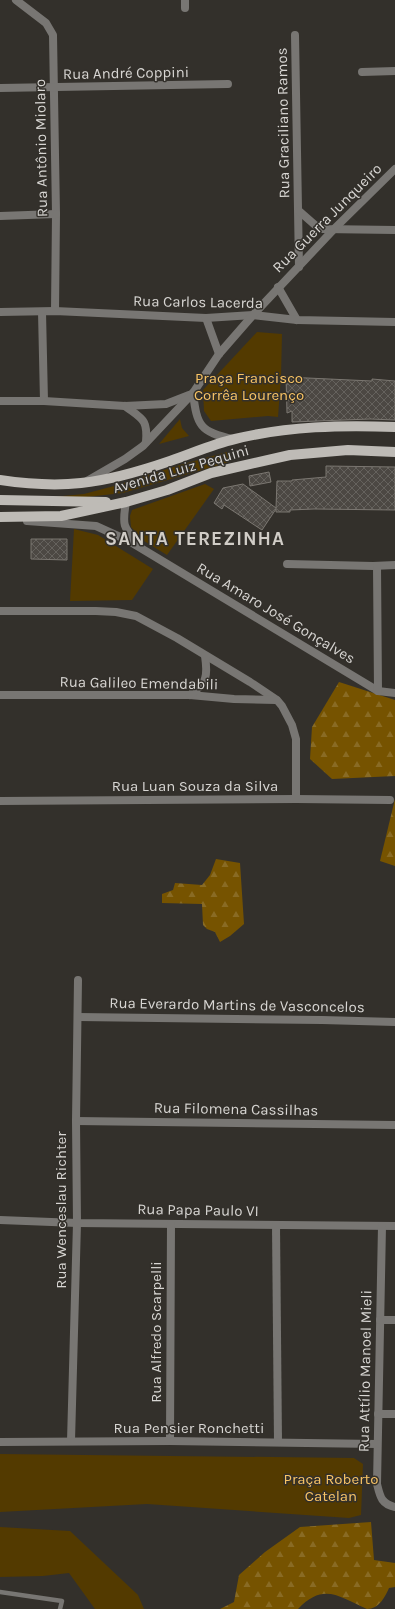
<svg xmlns="http://www.w3.org/2000/svg" width="395" height="1609" font-family="Karla,sans-serif">
<style>
.green{fill:#533a00}
.forest{fill:url(#forest-firs)}
.building{fill:url(#building-cross-hatch);stroke:#7b7771}
.lines{fill:none;stroke-linecap:round;stroke-linejoin:round}
.service{stroke:#787673;stroke-width:4.5}
.minor{stroke:#787673;stroke-width:8}
.primary{stroke:#bebbb6;stroke-width:10}
.labels{text-anchor:middle;stroke-width:3;stroke-linejoin:round;paint-order:stroke}
.street-label{font-size:15px;fill:#d8d6d3;stroke:#33302b}
.park-label{font-size:15px;fill:#f9c465;stroke:#33302b}
.district-label{font-size:19px;font-weight:bold;letter-spacing:1px;fill:#d1cdc7;stroke:#33302b}
</style>
<defs>
<pattern id="forest-firs" width="22" height="20" patternUnits="userSpaceOnUse"><rect width="22" height="20" fill="#765300"/><path d="M5 1l3.5 6h-7zM16 11l3.5 6h-7z" fill="#896b24"/></pattern>
<pattern id="building-cross-hatch" width="8" height="8" patternUnits="userSpaceOnUse"><rect width="8" height="8" fill="#4c4843"/><path d="M0 0l8 8M0 8l8-8" fill="none" stroke="#65625d"/></pattern>
</defs>
<rect width="100%" height="100%" fill="#33302b"/>
<g class="green">
<polygon points="257,332 282,334 281,377 278,417 268,416 211,421 204,411 203,390"/>
<polygon points="180,419 182,428 189,436 159,444"/>
<polygon points="227,452 229,462 123,493 86,497 52,497 84,494 114,486 180,465"/>
<polygon points="205,484 214,489 167,555 144,541 131,527 130,516 132,510"/>
<polygon points="74,529 98,535 153,569 132,600 70,601"/>
<polygon points="0,1454 354,1458 363,1464 361,1515 349,1518 147,1504 0,1512"/>
<polygon points="0,1527 70,1531 138,1595 144,1609 95,1609 69,1573 43,1576 0,1577"/>
</g>
<g class="forest">
<polygon points="339,682 395,700 395,776 332,779 310,759 312,727"/>
<polygon points="395,799 395,866 380,861"/>
<polygon points="216,859 240,863 244,924 230,936 220,942 215,932 207,929 203,925 202,904 162,903 162,894 173,890 175,883 202,885 210,875"/>
<path d="M371 1522 374 1560 395 1563V1587L389 1588C385 1597 379 1609 367 1609 339 1597 324 1582 298 1609H220L234 1602 239 1575 265 1552 300 1527Z"/>
</g>
<g class="building">
<polygon points="286,377 372,381 372,379 395,381 395,420 370,419 292,422 292,411 287,413"/>
<polygon points="326,466 395,467 395,510 314,509 290,510 290,512 276,512 276,509 262,530 224,505 222,509 214,503 223,488 243,484 276,508 277,481 292,481 292,480 326,477"/>
<polygon points="269,472 271,482 250,486 249,476"/>
<polygon points="31,539 67,539 67,560 31,559"/>
</g>
<g class="lines">
<polyline class="service" points="0,1592 62,1601 60,1609"/>
<g class="minor">
<polyline points="16,0 46,23 53,35 56,214 55,311"/>
<polyline points="185,0 185,8"/>
<polyline points="295,35 299,267"/>
<polyline points="362,72 395,71"/>
<polyline points="0,88 228,84"/>
<polyline points="299,211 315,225 322,229 395,230"/>
<polyline points="0,216 56,214"/>
<polyline points="278,287 297,320"/>
<polyline points="0,312 55,311 206,318 253,315 297,320 395,322"/>
<polyline points="42,312 44,401"/>
<polyline points="206,318 219,354"/>
<path d="M193 393C197 426 200 432 233 439"/>
<polyline points="0,401 44,401 125,406 166,404 189,395"/>
<path d="M125 406C142 419 148 419 146 442"/>
<polyline points="87,481 125,459 143,446 193,393 219,354 253,315 335,228 395,169"/>
<path d="M126 502C122 525 123 527 138 544"/>
<polyline points="27,521 96,526 129,541 378,691 395,693"/>
<polyline points="287,564 373,566 395,565"/>
<polyline points="377,566 378,691"/>
<polyline points="0,611 96,611 116,612 136,616 177,638 250,682 277,700 282,706 292,725 296,739 296,799"/>
<polyline points="0,695 190,695 234,699 276,700"/>
<path d="M190 695C207 683 208 676 205 656"/>
<polyline points="0,801 296,799 390,800"/>
<polyline points="78,1017 322,1020 395,1022"/>
<polyline points="76,1121 395,1125"/>
<polyline points="0,1220 77,1223 395,1226"/>
<polyline points="276,1225 278,1442"/>
<path d="M382 1226 377 1484C380 1496 381 1504 395 1507"/>
<polyline points="380,1320 395,1320"/>
<polyline points="378,1414 395,1414"/>
<polyline points="71,1441 77,1223 76,1121 78,980"/>
<polyline points="170,1441 171,1224"/>
<polyline points="0,1442 170,1441 377,1444"/>
</g>
<g class="primary">
<path d="M0 480C27 484 54 486 81 483 111 480 141 471 170 461 191 454 213 444 235 439 288 426 342 425 395 427"/>
<polyline points="0,500 106,502"/>
<polyline points="0,517 61,516 126,502 167,490 211,473 290,455 348,450 395,452"/>
</g>
</g>
<g class="labels">
<g class="street-label">
<text transform="translate(126 73) rotate(-1)" y="5">Rua André Coppini</text>
<text transform="translate(283 123) rotate(-91)" y="5">Rua Graciliano Ramos</text>
<text transform="translate(41 148) rotate(-91)" y="5">Rua Antônio Miolaro</text>
<text transform="translate(327 218) rotate(-45)" y="5">Rua Guerra Junqueiro</text>
<text transform="translate(198 302) rotate(1)" y="5">Rua Carlos Lacerda</text>
<text transform="translate(181 469) rotate(-16)" y="5">Avenida Luiz Pequini</text>
<text transform="translate(276 613) rotate(31)" y="5">Rua Amaro José Gonçalves</text>
<text transform="translate(139 683) rotate(1)" y="5">Rua Galileo Emendabili</text>
<text x="195" y="791">Rua Luan Souza da Silva</text>
<text transform="translate(237 1005) rotate(1)" y="5">Rua Everardo Martins de Vasconcelos</text>
<text transform="translate(236 1109) rotate(1)" y="5">Rua Filomena Cassilhas</text>
<text transform="translate(61 1210) rotate(-90)" y="5">Rua Wenceslau Richter</text>
<text transform="translate(198 1210) rotate(1)" y="5">Rua Papa Paulo VI</text>
<text transform="translate(156 1332) rotate(-90)" y="5">Rua Alfredo Scarpelli</text>
<text transform="translate(365 1371) rotate(-89)" y="5">Rua Attílio Manoel Mieli</text>
<text x="189" y="1433">Rua Pensier Ronchetti</text>
</g>
<g class="park-label">
<text x="249" y="383">Praça Francisco<tspan x="249" dy="17">Corrêa Lourenço</tspan></text>
<text x="331" y="1484">Praça Roberto<tspan x="331" dy="17">Catelan</tspan></text>
</g>
<g class="district-label">
<text x="195" y="545">SANTA TEREZINHA</text>
</g>
</g>
</svg>
